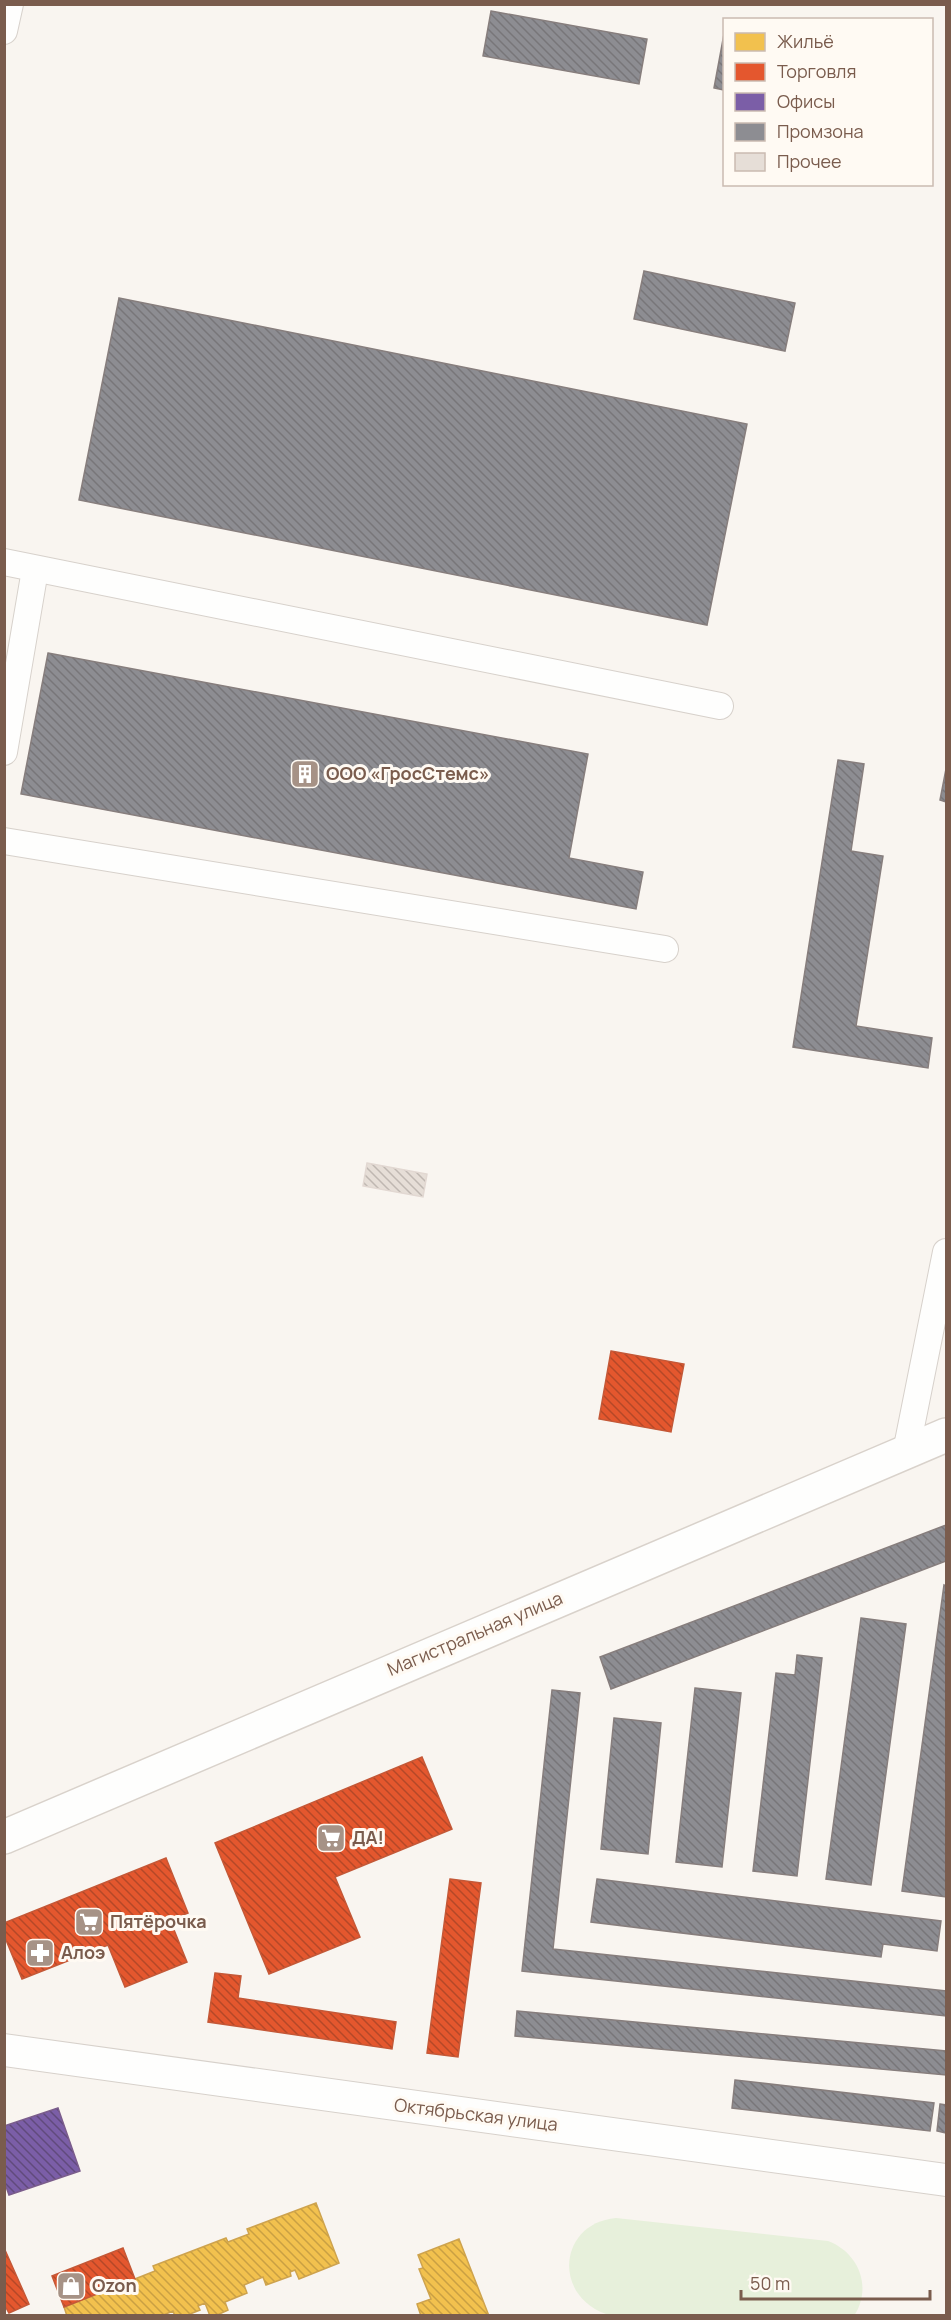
<svg xmlns="http://www.w3.org/2000/svg" width="951" height="2320" font-family="Manrope,sans-serif">
<style>
.pitch{fill:#e7f0db}
.homes{fill:url(#homes-back-hatch);stroke:#cea34e;stroke-width:1.5}
.shops{fill:url(#shops-back-hatch);stroke:#c45837;stroke-width:1.5}
.offices{fill:url(#offices-back-hatch);stroke:#7b5d8c;stroke-width:1.5}
.industry{fill:url(#industry-back-hatch);stroke:#877e7d;stroke-width:1.5}
.building{fill:url(#building-back-hatch);stroke:#e2d8d2;stroke-width:1.5}
.lines{fill:none;stroke-linecap:round;stroke-linejoin:round}
.minor-casing{stroke:#d7d1cb;stroke-width:28}
.tertiary-casing{stroke:#d7d1cb;stroke-width:34}
.secondary-casing{stroke:#d9d2cb;stroke-width:36}
.minor{stroke:#fefefd;stroke-width:26}
.tertiary{stroke:#fefefd;stroke-width:32}
.secondary{stroke:#fefefd;stroke-width:33}
.labels{text-anchor:middle;stroke-width:6;stroke-linejoin:round;paint-order:stroke}
.poi-label{font-size:18px;font-weight:bold;fill:#7a5c4d;stroke:#fffaf3;text-anchor:start}
.street-label{font-size:18px;fill:#7a5c4d;stroke:#fffaf3}
</style>
<defs>
<pattern id="homes-back-hatch" width="6" height="6" patternUnits="userSpaceOnUse" patternTransform="scale(1.5)"><rect width="6" height="6" fill="#f2c14e"/><path d="M-1 5l2 2M0 0l6 6M5-1l2 2" fill="none" stroke="#c9a043"/></pattern>
<pattern id="shops-back-hatch" width="6" height="6" patternUnits="userSpaceOnUse" patternTransform="scale(1.5)"><rect width="6" height="6" fill="#e4572e"/><path d="M-1 5l2 2M0 0l6 6M5-1l2 2" fill="none" stroke="#b44828"/></pattern>
<pattern id="offices-back-hatch" width="6" height="6" patternUnits="userSpaceOnUse" patternTransform="scale(1.5)"><rect width="6" height="6" fill="#7b5ea7"/><path d="M-1 5l2 2M0 0l6 6M5-1l2 2" fill="none" stroke="#614a7c"/></pattern>
<pattern id="industry-back-hatch" width="6" height="6" patternUnits="userSpaceOnUse" patternTransform="scale(1.5)"><rect width="6" height="6" fill="#8d8d92"/><path d="M-1 5l2 2M0 0l6 6M5-1l2 2" fill="none" stroke="#787679"/></pattern>
<pattern id="building-back-hatch" width="6" height="6" patternUnits="userSpaceOnUse" patternTransform="scale(1.5)"><rect width="6" height="6" fill="#e6ded7"/><path d="M-1 5l2 2M0 0l6 6M5-1l2 2" fill="none" stroke="#bfb7b1"/></pattern>
</defs>
<rect width="100%" height="100%" fill="#f9f5f0"/>
<path class="pitch" d="M616 2218 828 2241C858 2252 873 2287 854 2316L606 2314C552 2295 559 2223 616 2218Z"/>
<g class="homes">
<polygon points="316,2203 339,2263 299,2279 295,2270 290,2272 291,2276 266,2285 263,2277 244,2285 247,2293 225,2302 228,2310 215,2316 210,2316 205,2303 198,2306 200,2310 185,2316 175,2316 173,2311 161,2316 67,2316 64,2307 155,2271 153,2266 226,2238 228,2242 249,2234 247,2229"/>
<polygon points="459,2239 489,2316 421,2316 417,2304 431,2299 419,2269 423,2268 418,2255"/>
</g>
<g class="shops">
<polygon points="611,1351 684,1364 671,1432 599,1419"/>
<polygon points="422,1757 452,1829 335,1877 360,1937 269,1974 215,1843"/>
<polygon points="166,1858 188,1913 170,1920 187,1962 125,1987 108,1945 22,1979 4,1935 4,1923"/>
<polygon points="450,1879 481,1883 458,2057 427,2053"/>
<polygon points="215,1973 241,1976 238,1998 396,2022 392,2049 208,2022"/>
<polygon points="123,2248 135,2279 64,2307 52,2276"/>
<polygon points="5,2250 29,2304 9,2313 4,2304"/>
</g>
<polygon class="offices" points="58,2108 80,2171 9,2195 4,2181 4,2126"/>
<g class="industry">
<polygon points="491,11 647,39 639,84 483,56"/>
<polygon points="724,34 724,90 714,88"/>
<polygon points="644,271 795,303 785,351 634,319"/>
<polygon points="119,298 747,424 707,625 79,500"/>
<polygon points="48,653 588,754 569,858 643,872 636,909 21,794"/>
<polygon points="838,760 864,764 851,851 883,856 856,1026 932,1038 928,1068 793,1047"/>
<polygon points="946,769 946,802 940,800"/>
<polygon points="946,1525 946,1561 611,1689 600,1657"/>
<polygon points="944,1585 946,1586 946,1897 902,1891"/>
<polygon points="861,1618 906,1624 871,1885 826,1879"/>
<polygon points="797,1655 822,1658 797,1876 753,1871 776,1673 795,1675"/>
<polygon points="695,1688 741,1693 722,1867 676,1862"/>
<polygon points="552,1690 580,1693 553,1949 946,1991 946,2016 522,1971"/>
<polygon points="614,1718 661,1723 648,1854 601,1849"/>
<polygon points="597,1879 941,1921 937,1951 883,1944 881,1957 591,1922"/>
<polygon points="517,2011 946,2051 946,2075 515,2036"/>
<polygon points="735,2080 934,2103 930,2131 732,2108"/>
<polygon points="940,2104 946,2105 946,2133 937,2131"/>
</g>
<polygon class="building" points="367,1163 427,1174 423,1197 363,1186"/>
<g class="lines">
<g class="minor-casing">
<g id="minor">
<polyline points="4,31 10,4"/>
<polyline points="4,562 720,706"/>
<polyline points="4,752 35,570"/>
<polyline points="4,841 665,949"/>
<polyline points="906,1452 946,1252"/>
</g>
</g>
<g class="tertiary-casing">
<polyline id="tertiary" points="4,2050 946,2180"/>
</g>
<g class="secondary-casing">
<polyline id="secondary" points="4,1837 946,1435"/>
</g>
<use href="#minor" class="minor"/>
<use href="#tertiary" class="tertiary"/>
<use href="#secondary" class="secondary"/>
</g>
<defs>
<g id="building-square" transform="scale(1.5)"><rect x="-9" y="-9" width="18" height="18" rx="4" fill="#a69286" stroke="#fffaf3"/><path d="M-4-6H4V6H1V3H-1V6H-4ZM-2.5-4.3h1.7v1.8h-1.7ZM.8-4.3h1.7v1.8H.8ZM-2.5-1h1.7V.8h-1.7ZM.8-1h1.7V.8H.8Z" fill="#fff"/></g>
<g id="supermarket-square" transform="scale(1.5)"><rect x="-9" y="-9" width="18" height="18" rx="4" fill="#a69286" stroke="#fffaf3"/><path d="M-6-5.5h2.5l.6 2H6L4.5 2H-2.5L-4.4-4H-6ZM-1.5 3.2a1.3 1.3 0 1 0 .1 0ZM3 3.2a1.3 1.3 0 1 0 .1 0Z" fill="#fff"/></g>
<g id="pharmacy-square" transform="scale(1.5)"><rect x="-9" y="-9" width="18" height="18" rx="4" fill="#a69286" stroke="#fffaf3"/><path d="M-2-6h4v4h4v4h-4v4h-4v-4h-4v-4h4Z" fill="#fff"/></g>
<g id="shop-square" transform="scale(1.5)"><rect x="-9" y="-9" width="18" height="18" rx="4" fill="#a69286" stroke="#fffaf3"/><path d="M-5-2.5h2.3a2.7 3.5 0 0 1 5.4 0H5L5.5 6h-11ZM-1.5-2.5h3a1.5 2.3 0 0 0-3 0Z" fill="#fff"/></g>
</defs>
<g fill-rule="evenodd">
<use href="#building-square" x="305" y="774"/>
<use href="#supermarket-square" x="331" y="1838"/>
<use href="#supermarket-square" x="89" y="1922"/>
<use href="#pharmacy-square" x="40" y="1953"/>
<use href="#shop-square" x="71" y="2286"/>
</g>
<g class="labels">
<g class="poi-label">
<text x="326" y="780">ООО «ГросСтемс»</text>
<text x="352" y="1844">ДА!</text>
<text x="110" y="1928">Пятёрочка</text>
<text x="61" y="1959">Алоэ</text>
<text x="92" y="2292">Ozon</text>
</g>
<g class="street-label">
<text transform="translate(475 1634) rotate(-23)" y="6">Магистральная улица</text>
<text transform="translate(476 2115) rotate(7)" y="6">Октябрьская улица</text>
</g>
</g>
<rect width="951" height="2320" fill="none" stroke="#7a5c4d" stroke-width="12"/>
<rect x="723" y="18" width="210" height="168" fill="#fffaf3" stroke="#cabbb1" stroke-width="1.5"/>
<rect x="735" y="33" width="30" height="18" fill="#f2c14e" stroke="#cabbb1" stroke-width="1.5"/>
<text x="777" y="48" font-size="18" fill="#7a5c4d">Жильё</text>
<rect x="735" y="63" width="30" height="18" fill="#e4572e" stroke="#cabbb1" stroke-width="1.5"/>
<text x="777" y="78" font-size="18" fill="#7a5c4d">Торговля</text>
<rect x="735" y="93" width="30" height="18" fill="#7b5ea7" stroke="#cabbb1" stroke-width="1.5"/>
<text x="777" y="108" font-size="18" fill="#7a5c4d">Офисы</text>
<rect x="735" y="123" width="30" height="18" fill="#8d8d92" stroke="#cabbb1" stroke-width="1.5"/>
<text x="777" y="138" font-size="18" fill="#7a5c4d">Промзона</text>
<rect x="735" y="153" width="30" height="18" fill="#e6ded7" stroke="#cabbb1" stroke-width="1.5"/>
<text x="777" y="168" font-size="18" fill="#7a5c4d">Прочее</text>
<path d="M741 2290v9h189v-9" fill="none" stroke="#7a5c4d" stroke-width="3"/>
<text x="750" y="2290" font-size="18" fill="#7a5c4d" stroke="#fffaf3" stroke-width="4.5" paint-order="stroke">50 m</text>
</svg>
